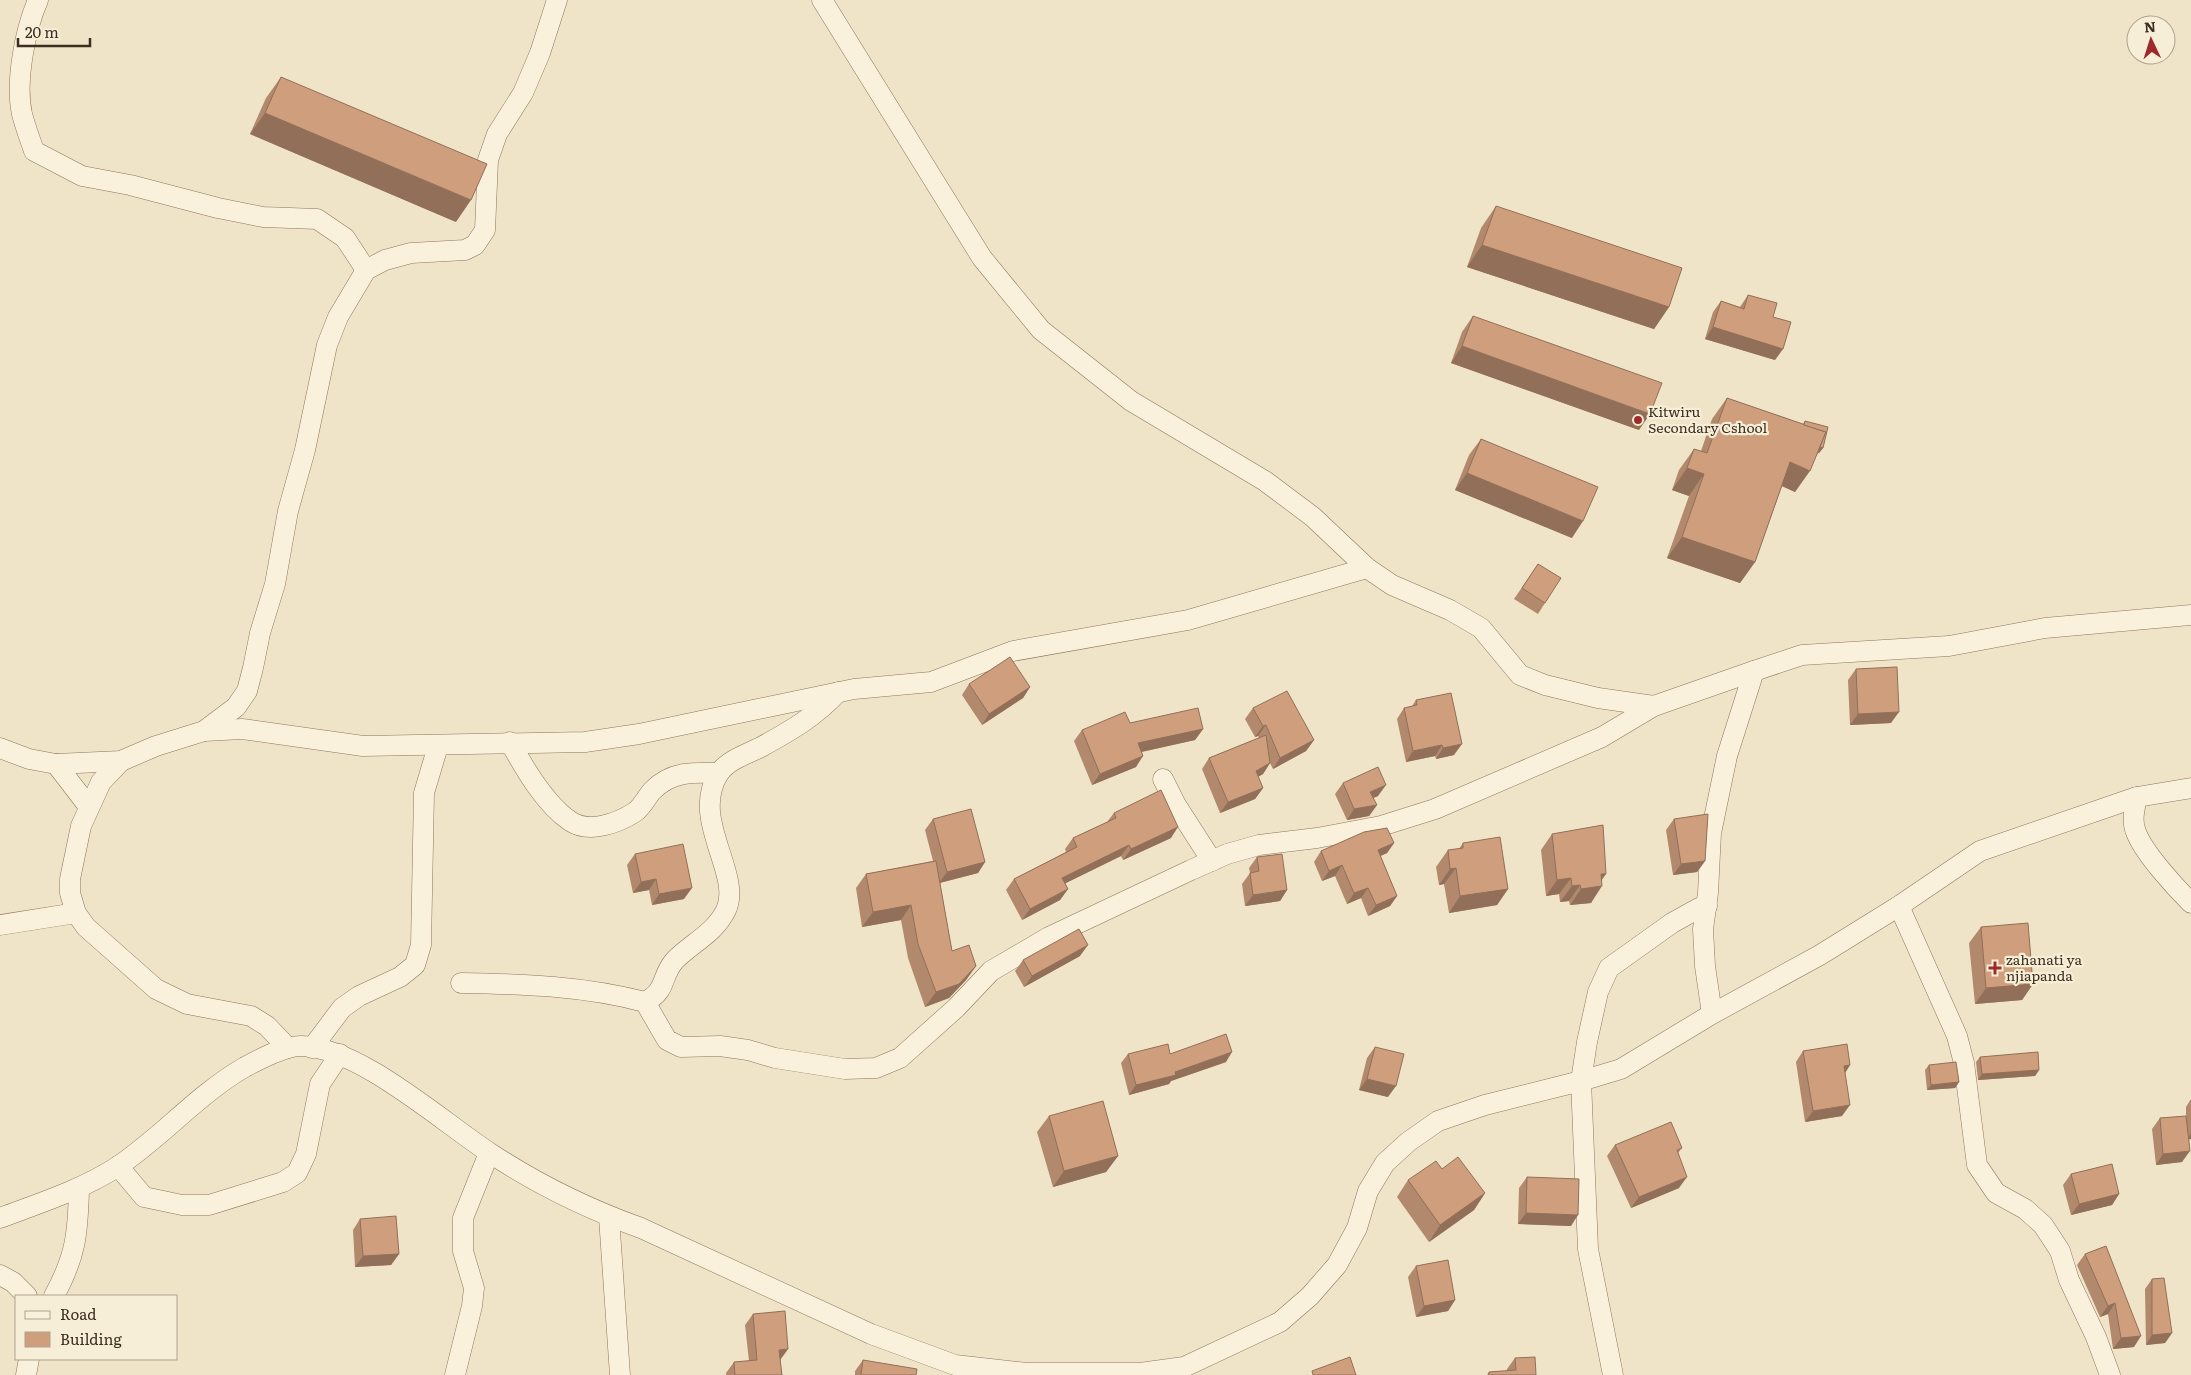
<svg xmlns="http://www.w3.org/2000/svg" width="2191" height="1375" font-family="Literata,serif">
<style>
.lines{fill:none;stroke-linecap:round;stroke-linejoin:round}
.street-casing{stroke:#8d765c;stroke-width:21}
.street{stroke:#faf1dc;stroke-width:20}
.wall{fill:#b2896c}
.shaded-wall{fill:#916f58}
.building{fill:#cf9f7d;stroke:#916f58}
.poi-dot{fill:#9e2a2b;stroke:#f7eed8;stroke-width:2}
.labels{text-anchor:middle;stroke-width:4.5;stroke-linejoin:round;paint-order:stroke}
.poi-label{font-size:14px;fill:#3d2e20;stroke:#f7eed8;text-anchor:start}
</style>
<rect width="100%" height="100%" fill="#f0e4c8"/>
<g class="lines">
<g class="street-casing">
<g id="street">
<path d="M38 0C25 30 15 82 22 114 25 126 30 139 34 151L82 176 130 185 218 208 263 217 317 219 345 238 366 270"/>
<polyline points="822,0 982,258 1041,330 1131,401 1265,481 1313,517 1367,568 1392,585 1450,610 1481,628 1520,675 1545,685 1598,698 1654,706"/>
<polyline points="204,731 242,729 363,746 585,742 639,734 854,689 931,682 1013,651 1188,620 1367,568"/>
<path d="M510 742C524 768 545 804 570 821 589 834 618 823 635 812 642 807 646 798 652 791 671 771 694 772 719 773"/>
<polyline points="0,748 29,759 56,764 121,761 156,746 204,731 236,707 247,691 253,668 260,633 275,584 288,511 305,450 327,345 338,317 366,270 385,260 411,253 465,250 475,245 485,230 488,160 497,134 523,93 540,53 557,0"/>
<polyline points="121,761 101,782 81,826 70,879 70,893 76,913 86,927 156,989 187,1004 251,1016 267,1026 288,1048"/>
<polyline points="56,764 89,807"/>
<polyline points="1163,779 1176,805 1212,861"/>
<path d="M2137 797C2135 808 2131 820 2136 832 2143 852 2175 887 2191 903"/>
<polyline points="1899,906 1957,1036 1964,1063 1977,1165 1996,1193 2025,1209 2043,1225 2060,1251 2069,1280 2096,1337 2110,1375"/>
<polyline points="0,925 76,913"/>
<path d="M461 983C524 984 584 986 645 1002L667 1040 681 1047 720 1046 748 1050 775 1058 845 1069 876 1068 900 1058 956 1008 991 971 1049 937 1191 870 1227 854 1259 845 1317 838 1381 826 1435 809 1602 737 1654 706 1754 671 1802 655 1949 646 2045 628 2191 615"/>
<path d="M645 1002C668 990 660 977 675 960 692 943 715 933 726 910 743 874 689 819 719 773 728 760 747 754 761 747 790 731 815 717 838 692"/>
<polyline points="1712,1014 1705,966 1703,929 1708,893 1711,833 1727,756 1754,671"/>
<polyline points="312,1048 342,1008 359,996 400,977 415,965 421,945 424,793 438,746"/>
<polyline points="118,1166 144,1197 182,1205 209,1205 283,1182 297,1173 306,1154 320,1084 340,1054"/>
<polyline points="609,1217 620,1375"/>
<path d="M0 1218C40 1203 81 1190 117 1167 162 1137 198 1094 245 1067 260 1059 284 1046 301 1046 359 1047 441 1121 490 1153 537 1184 588 1209 641 1228L871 1334 955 1365 1027 1373H1140L1184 1367 1280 1322 1310 1296 1337 1265 1357 1228 1368 1191 1385 1163 1408 1142 1438 1121 1485 1105 1581 1081 1621 1069 1712 1014 1820 955 1899 906 1980 851 2137 797 2191 788"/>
<polyline points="0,1275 13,1282 27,1296"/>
<path d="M54 1296C76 1256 78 1233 79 1188"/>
<polyline points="26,1375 29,1359"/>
<polyline points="455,1375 472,1306 474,1288 463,1251 463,1218 489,1153"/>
<polyline points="1613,1375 1588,1249 1581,1081 1587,1042 1598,992 1609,968 1672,923 1699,908 1707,906"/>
</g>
</g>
<use href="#street" class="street"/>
</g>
<g class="wall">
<polygon points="281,77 456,222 250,134 266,98"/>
<polygon points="1496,206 1669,307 1654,329 1467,267 1481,228"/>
<polygon points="1748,295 1773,317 1775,360 1705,339 1713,312 1721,301 1740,307"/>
<polygon points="1473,316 1639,430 1451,363 1462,332"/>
<polygon points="1727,398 1803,424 1805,421 1823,448 1819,453 1818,453 1795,492 1782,486 1755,562 1740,583 1667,558 1689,496 1672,490 1679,470 1694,449 1701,451 1712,419"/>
<polygon points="1481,439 1572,538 1455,490 1469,455"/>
<polygon points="1538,564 1545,603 1538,614 1514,599"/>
<polygon points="1856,669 1891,723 1850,725 1848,680"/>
<polygon points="969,684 1030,687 1023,698 982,725 962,695"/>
<polygon points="1416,700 1454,755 1436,759 1435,756 1406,762 1397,719 1404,708 1412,706"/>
<polygon points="1253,708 1314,740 1306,751 1273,769 1270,763 1263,774 1258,777 1263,788 1255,799 1220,813 1202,769 1209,758 1259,738 1258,736 1255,737 1245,719"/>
<polygon points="1130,723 1203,729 1195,740 1142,752 1136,767 1092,785 1074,741 1082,730"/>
<polygon points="1343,783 1378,796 1373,798 1377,805 1369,816 1347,820 1335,794"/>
<polygon points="1114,813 1171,838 1123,860 1121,856 1065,883 1068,889 1060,900 1022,920 1006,890 1014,879 1066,852 1065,849 1073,838 1107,822"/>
<polygon points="933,819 985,862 978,873 940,883 952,951 976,966 966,980 949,998 925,1007 908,958 901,920 862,927 856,888 866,874 933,861 925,830"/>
<polygon points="1674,819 1705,861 1697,872 1673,875 1666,830"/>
<polygon points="1552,834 1602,881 1591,903 1570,905 1569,901 1560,902 1559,894 1546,896 1541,850"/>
<polygon points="1394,843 1387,853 1380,856 1397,896 1390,906 1368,916 1361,898 1347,904 1335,876 1322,881 1314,862 1321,851"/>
<polygon points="1463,843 1508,889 1497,905 1449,913 1444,884 1439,885 1436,867 1448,850 1459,849"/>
<polygon points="635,854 684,899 652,905 649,890 633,893 627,865"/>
<polygon points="1257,857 1287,890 1280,901 1245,906 1242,884 1250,873 1249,868"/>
<polygon points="1981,927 2033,984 2022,1000 1975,1004 1969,943"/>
<polygon points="1080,956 1024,987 1015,971 1023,960"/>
<polygon points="1375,1047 1388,1097 1359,1090 1367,1058"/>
<polygon points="1803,1051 1850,1065 1845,1073 1842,1116 1805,1122 1796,1062"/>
<polygon points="1128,1054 1170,1054 1226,1062 1171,1081 1169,1084 1129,1095 1121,1063"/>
<polygon points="1980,1057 2039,1070 2035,1076 1978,1080 1976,1062"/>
<polygon points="1929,1065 1959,1082 1955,1088 1927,1090 1925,1070"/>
<polygon points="2191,1099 2191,1139 2188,1139 2182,1162 2156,1165 2152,1129 2160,1118 2186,1116 2186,1107"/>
<polygon points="1049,1116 1118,1156 1106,1172 1053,1187 1037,1132"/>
<polygon points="1615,1145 1682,1148 1678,1153 1679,1188 1631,1208 1607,1156"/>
<polygon points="1442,1169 1485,1193 1474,1210 1429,1242 1397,1197 1408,1180"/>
<polygon points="2071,1174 2119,1194 2112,1205 2071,1215 2063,1185"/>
<polygon points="1527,1177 1571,1226 1518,1224 1519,1188"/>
<polygon points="360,1219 399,1254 391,1265 355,1267 353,1230"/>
<polygon points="2106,1246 2134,1347 2113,1349 2108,1314 2100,1317 2077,1265 2085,1254"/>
<polygon points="1416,1266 1455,1300 1448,1311 1416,1317 1408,1277"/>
<polygon points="2152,1279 2172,1333 2165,1343 2146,1345 2145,1289"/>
<polygon points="753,1314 788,1349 780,1360 782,1375 726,1375 726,1373 734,1362 749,1361 745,1325"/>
<polygon points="1515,1358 1536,1375 1487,1375 1489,1372 1507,1371 1507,1369"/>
<polygon points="863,1360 916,1375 855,1375 855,1371"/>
</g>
<g class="shaded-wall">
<polygon points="265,113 471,200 456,222 250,134"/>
<polygon points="1482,245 1669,307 1654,329 1467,267"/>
<polygon points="1713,327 1783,349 1775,360 1705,339"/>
<polygon points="1462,346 1650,414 1639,430 1451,363"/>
<polygon points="1800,442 1823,448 1819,453 1796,448"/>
<polygon points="1790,462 1810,471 1795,492 1775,483"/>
<polygon points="1687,468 1704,474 1689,496 1672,490"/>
<polygon points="1467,473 1583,521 1572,538 1455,490"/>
<polygon points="1682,537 1755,562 1740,583 1667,558"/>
<polygon points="1030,687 1023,698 982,725 989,714"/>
<polygon points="1899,712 1891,723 1850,725 1858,714"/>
<polygon points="1266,725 1258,736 1255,737 1263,726"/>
<polygon points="1203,729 1195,740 1131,754 1138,743"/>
<polygon points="1314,740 1306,751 1273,769 1280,758"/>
<polygon points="1462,744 1454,755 1436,759 1443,748"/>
<polygon points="1442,745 1435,756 1406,762 1413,751"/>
<polygon points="1143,756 1136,767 1092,785 1100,774"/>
<polygon points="1270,763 1263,774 1248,782 1256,771"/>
<polygon points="1386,785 1378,796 1362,803 1370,792"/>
<polygon points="1263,788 1255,799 1220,813 1228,802"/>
<polygon points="1377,805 1369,816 1347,820 1354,809"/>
<polygon points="1178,827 1171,838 1123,860 1131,849"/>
<polygon points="1394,843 1387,853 1370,861 1378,850"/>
<polygon points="1129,845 1121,856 1054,889 1062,878"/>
<polygon points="1705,861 1697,872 1673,875 1681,864"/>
<polygon points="985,862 978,873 939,883 947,872"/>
<polygon points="1342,865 1335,876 1322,881 1329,871"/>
<polygon points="1456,868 1444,884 1439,885 1450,869"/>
<polygon points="1601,874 1606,874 1597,887 1602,886 1591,903 1570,905 1581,889"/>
<polygon points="1571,878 1559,894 1546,896 1557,880"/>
<polygon points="656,879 649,890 633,893 641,882"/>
<polygon points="1580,885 1569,901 1560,902 1572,886"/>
<polygon points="692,888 684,899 652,905 659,894"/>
<polygon points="1368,888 1361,898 1347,904 1354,893"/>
<polygon points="1068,889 1060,900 1022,920 1030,909"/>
<polygon points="1508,889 1497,905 1449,913 1460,896"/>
<polygon points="1287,890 1280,901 1245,906 1253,895"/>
<polygon points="1397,896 1390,906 1368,916 1376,905"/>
<polygon points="911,905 901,920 862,927 873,912"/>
<polygon points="1088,945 1080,956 1024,987 1032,976"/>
<polygon points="976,966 966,980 949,998 925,1007 936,992"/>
<polygon points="2033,984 2022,1000 1975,1004 1986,988"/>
<polygon points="1232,1052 1226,1062 1171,1081 1169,1084 1129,1095 1136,1085 1175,1072"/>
<polygon points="1850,1065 1843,1076 1844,1066"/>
<polygon points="2039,1070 2035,1076 1978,1080 1982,1074"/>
<polygon points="1367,1079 1396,1086 1388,1097 1359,1090"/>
<polygon points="1959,1082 1955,1088 1927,1090 1931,1085"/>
<polygon points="1850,1105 1842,1116 1805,1122 1813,1111"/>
<polygon points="2191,1133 2191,1139 2187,1140"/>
<polygon points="2190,1151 2182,1162 2156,1165 2163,1154"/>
<polygon points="1118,1156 1106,1172 1053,1187 1064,1171"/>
<polygon points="1687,1177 1679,1188 1631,1208 1639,1197"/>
<polygon points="1485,1193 1474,1210 1429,1242 1440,1225"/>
<polygon points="2119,1194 2112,1205 2071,1215 2079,1204"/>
<polygon points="1526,1213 1578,1215 1571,1226 1518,1224"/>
<polygon points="399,1254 391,1265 355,1267 363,1256"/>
<polygon points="1455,1300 1448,1311 1416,1317 1424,1306"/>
<polygon points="2115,1303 2108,1314 2100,1317 2108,1306"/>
<polygon points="2172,1333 2165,1343 2146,1345 2152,1335"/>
<polygon points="2141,1336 2134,1347 2113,1349 2121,1338"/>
<polygon points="788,1349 780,1360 779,1350"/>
</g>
<g class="building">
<polygon points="281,77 487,164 471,200 265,113"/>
<polygon points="1496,206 1682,268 1669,307 1482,245"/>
<polygon points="1748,295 1777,303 1773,317 1791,322 1783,349 1713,327 1721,301 1744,309"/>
<polygon points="1473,316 1662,383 1650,414 1462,346"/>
<polygon points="1727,398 1826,432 1810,471 1790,462 1755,562 1682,537 1704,474 1687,468 1694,449 1707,453"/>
<polygon points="1805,421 1828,427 1823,448 1820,447 1826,432 1804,425"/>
<polygon points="1481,439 1598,487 1583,521 1467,473"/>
<polygon points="1538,564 1561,578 1545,603 1522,588"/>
<polygon points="1010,657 1030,687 989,714 969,684"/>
<polygon points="1897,667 1899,712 1858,714 1856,669"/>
<polygon points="1287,691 1314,740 1280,758 1266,725 1263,726 1253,708"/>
<polygon points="1451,693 1462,744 1443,748 1442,745 1413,751 1404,708 1417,705 1416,700"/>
<polygon points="1198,708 1203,729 1138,743 1143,756 1100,774 1082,730 1125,712 1130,723"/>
<polygon points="1266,735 1270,763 1256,771 1263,788 1228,802 1209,758"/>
<polygon points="1378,767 1386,785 1370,792 1377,805 1354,809 1343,783"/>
<polygon points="1161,790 1178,827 1131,849 1129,845 1062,878 1068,889 1030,909 1014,879 1077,847 1073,838 1116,818 1114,813"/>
<polygon points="971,809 985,862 947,872 933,819"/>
<polygon points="1708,814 1705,861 1681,864 1674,819"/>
<polygon points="1603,825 1606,874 1601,874 1602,886 1581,889 1580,885 1572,886 1571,878 1557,880 1552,834"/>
<polygon points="1387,828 1394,843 1378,850 1397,896 1376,905 1368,888 1354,893 1342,865 1329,871 1321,851 1364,832"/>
<polygon points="1500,837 1508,889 1460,896 1456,868 1450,869 1448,850 1463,848 1463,843"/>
<polygon points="683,844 692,888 659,894 656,879 641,882 635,854"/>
<polygon points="1282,854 1287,890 1253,895 1250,873 1259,871 1257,857"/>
<polygon points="936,861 952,951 969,945 976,966 959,984 936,992 918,944 911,905 873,912 866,874"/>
<polygon points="2028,923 2033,984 1986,988 1981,927"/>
<polygon points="1079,929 1088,945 1032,976 1023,960"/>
<polygon points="1226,1034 1232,1052 1175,1072 1176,1075 1136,1085 1128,1054 1168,1044 1170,1054"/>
<polygon points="1847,1044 1850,1065 1844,1066 1850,1105 1813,1111 1803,1051"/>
<polygon points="1375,1047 1404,1054 1396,1086 1367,1079"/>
<polygon points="2038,1052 2039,1070 1982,1074 1980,1057"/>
<polygon points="1956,1062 1959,1082 1931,1085 1929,1065"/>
<polygon points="1103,1101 1118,1156 1064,1171 1049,1116"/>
<polygon points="2186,1116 2190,1151 2163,1154 2160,1118"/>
<polygon points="1671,1122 1682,1148 1677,1150 1687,1177 1639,1197 1615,1145"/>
<polygon points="1458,1157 1485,1193 1440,1225 1408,1180 1436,1161 1442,1169"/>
<polygon points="2112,1164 2119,1194 2079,1204 2071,1174"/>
<polygon points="1527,1177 1579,1179 1578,1215 1526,1213"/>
<polygon points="396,1216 399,1254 363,1256 360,1219"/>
<polygon points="2106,1246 2141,1336 2121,1338 2115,1303 2108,1306 2085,1254"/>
<polygon points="1448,1260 1455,1300 1424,1306 1416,1266"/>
<polygon points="2164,1278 2172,1333 2152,1335 2152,1279"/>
<polygon points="785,1311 788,1349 779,1350 782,1375 735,1375 734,1362 757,1360 753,1314"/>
<polygon points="1350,1357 1356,1375 1313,1375 1312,1371"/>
<polygon points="1535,1357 1536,1375 1489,1375 1489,1372 1516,1370 1515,1358"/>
<polygon points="863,1360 917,1369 916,1375 861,1375"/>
</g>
<g class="poi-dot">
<circle cx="1638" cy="420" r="5"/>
<path d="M1992.5 960.5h5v5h5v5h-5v5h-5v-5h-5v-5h5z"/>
</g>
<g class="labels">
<g class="poi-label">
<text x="1648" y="417">Kitwiru<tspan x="1648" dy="16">Secondary Cshool</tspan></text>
<text x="2006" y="965">zahanati ya<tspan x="2006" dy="16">njiapanda</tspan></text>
</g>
</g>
<rect x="15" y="1295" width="162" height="65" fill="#f7eed8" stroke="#ada18e"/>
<rect x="25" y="1311" width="25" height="8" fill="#faf1dc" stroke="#ada18e"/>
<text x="60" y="1320" font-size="15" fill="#3d2e20">Road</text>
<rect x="25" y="1332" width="25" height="15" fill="#cf9f7d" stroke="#ada18e"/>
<text x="60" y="1345" font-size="15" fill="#3d2e20">Building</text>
<g transform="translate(2151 40) rotate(356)"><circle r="24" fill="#f7eed8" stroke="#ada18e"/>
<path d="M0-4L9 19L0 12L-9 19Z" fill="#9e2a2b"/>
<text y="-8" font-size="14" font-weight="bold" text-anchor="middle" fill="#3d2e20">N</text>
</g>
<path d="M18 38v8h72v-8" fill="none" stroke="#3d2e20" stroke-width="2.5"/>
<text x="25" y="38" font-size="15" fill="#3d2e20" stroke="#f7eed8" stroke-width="4" paint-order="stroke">20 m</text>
</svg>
